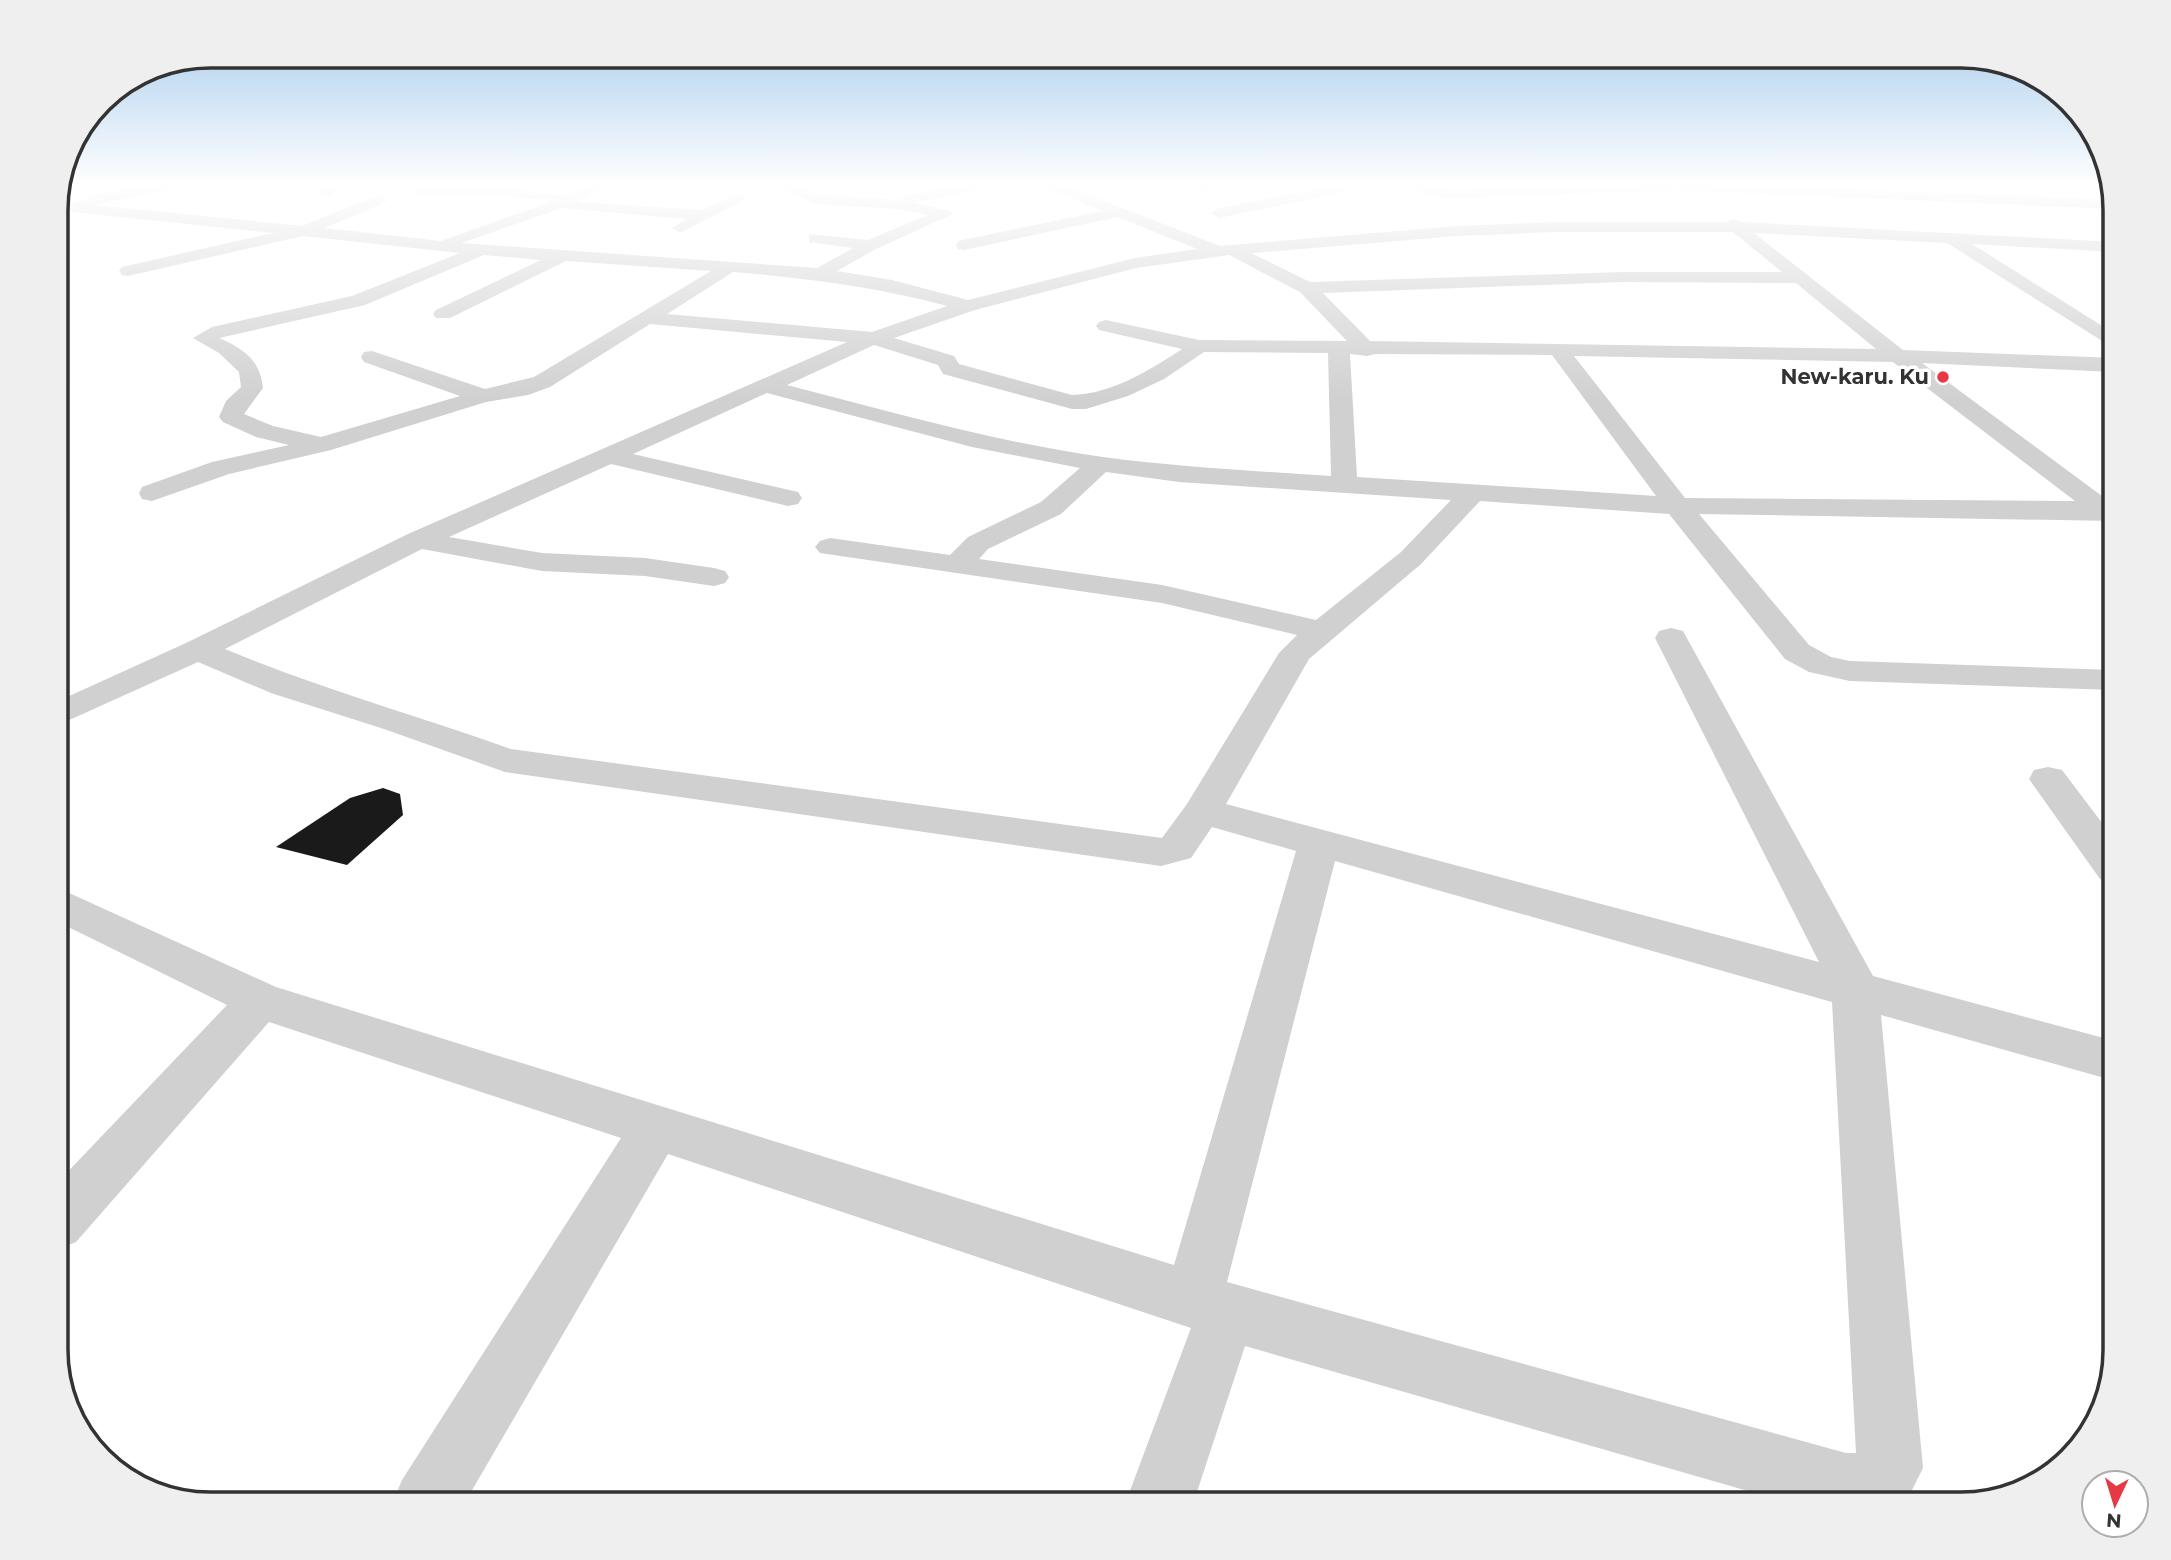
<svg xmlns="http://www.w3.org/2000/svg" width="2171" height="1560" font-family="Montserrat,sans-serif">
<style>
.building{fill:#1a1a1a}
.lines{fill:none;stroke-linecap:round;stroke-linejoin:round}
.street{fill:#d0d0d0;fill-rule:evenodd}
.poi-dot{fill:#e63946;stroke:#fff;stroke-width:2.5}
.labels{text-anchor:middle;stroke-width:7;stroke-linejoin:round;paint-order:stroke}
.far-poi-label{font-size:21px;font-weight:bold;fill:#333;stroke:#fff;text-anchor:end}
.rim{fill:none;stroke:#333;stroke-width:3.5}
</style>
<rect width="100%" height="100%" fill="#fff"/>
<polygon class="building" points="383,788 400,794 403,815 347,865 276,847 350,798"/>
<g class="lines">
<g class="street">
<path d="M158 183H186L179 187 95 205 302 226 379 195 387 200 384 203 324 228 441 241 553 201 497 195H419L414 194V188L497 187 567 196 593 183H610L577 202 703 210 738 194 746 199 680 233 672 228 686 219 562 208 461 243 817 268 853 248 809 242V234L868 240 928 215 896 209 815 204 774 183H792L818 195 900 200 907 195 973 183H1000L993 187 914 203 951 211 953 214 876 249 837 271 892 280 968 300 1135 258 1197 249 1118 217 964 250 958 249 956 245 958 241 1103 211 1041 186 1039 183H1058L1220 246 1457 226 1554 222H1726L1733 219 1741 222 2115 242V252L1972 244 2115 334V349L1947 243 1754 233 1903 350 2115 358V372L1922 363 2110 502H2115V521L1699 514 1809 645 1831 657 1850 661 2115 670V690L1850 681 1809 672 1785 659 1669 514 1480 501 1421 564 1309 659 1226 804 1819 962 1655 638 1659 631 1671 628 1683 631 1873 976 2115 1041V1081L1881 1015 1923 1468 1905 1504H1793L1245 1346 1193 1504H1125L1191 1328 668 1154 464 1504H392L402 1480 621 1138 269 1022 76 1242 56 1250V1184L227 1005 56 921V887L276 987 1174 1265 1296 851 1212 827 1191 858 1161 866 505 772 384 729 271 693 198 662 56 726V702L186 643 408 534 847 342 650 324 550 387 528 395 486 402 331 450 229 474 152 501 142 499 139 493 142 487 212 462 289 445 256 437 223 422 219 417 226 401 241 387 239 372 219 353 193 338 212 327 352 296 460 253 303 236 128 276 122 275 119 271 122 267 273 233 72 212 64 207 99 194ZM1554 232H1733L1782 272H1623L1310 282 1251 253 1457 236ZM484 255 541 260 436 310 433 314 436 318H450L566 261 711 271 534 377 485 389 372 351 364 352 361 357 364 362 460 396 321 437 273 426 244 414 263 388C260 360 244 349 219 338L365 305ZM1229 255 1300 292 1347 341 1199 340 1106 320 1099 322 1096 326 1099 330 1182 349C1150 370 1112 394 1072 395L959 364 954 356 894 338 975 310 1136 268ZM733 272C806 278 876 287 947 306L872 332 667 314ZM1623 282 1796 283 1876 349 1370 341 1323 293ZM874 345 938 365 943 374 1072 409H1086L1128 396 1164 379 1204 352 1328 353 1331 476C1254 471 1178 467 1103 457 996 442 891 412 787 385ZM1350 354 1367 356 1375 354 1552 355 1656 496 1357 477ZM1574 356 1893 362 2075 501 1685 498ZM767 393 972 447 1080 468 1041 502 968 537 950 555 830 538 820 541 815 547 820 553 1162 603 1297 635 1279 653 1187 804 1162 838 511 749C416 715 318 688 225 649L422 549 542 571 645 576 714 586 725 583 729 577 725 571 714 568 645 558 542 553 449 537 611 464 788 506 798 504 802 498 798 492 633 454ZM1106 472 1179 482 1451 500 1401 552 1316 620 1162 585 979 559 988 549 1061 514ZM1335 861 1832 1002 1856 1453H1846L1227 1282Z"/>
<polygon points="327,183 341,183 331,196 326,197 319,193"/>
<polygon points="1182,183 1201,183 1210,188 1203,192"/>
<path d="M1407 183C1423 182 1436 189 1452 190L1699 183 2113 200 2115 209 1678 190 1452 198 1430 196Z"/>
<polygon points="1339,185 1346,189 1344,192 1219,218 1211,213 1219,208"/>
<polygon points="2048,767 2062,770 2115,840 2115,883 2100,879 2029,779 2034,770"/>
</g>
</g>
<linearGradient id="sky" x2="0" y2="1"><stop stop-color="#9ec6ea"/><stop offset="0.46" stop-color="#fff"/><stop offset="1" stop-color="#fff" stop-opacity="0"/></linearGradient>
<rect width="2171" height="401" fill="url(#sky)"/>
<circle class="poi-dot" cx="1943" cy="377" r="7"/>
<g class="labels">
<g class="far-poi-label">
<text x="1929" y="384">New-karu. Ku</text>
</g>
</g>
<path d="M0 0H2171V1560H0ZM210 68H1961A142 142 0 0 1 2103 210V1350A142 142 0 0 1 1961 1492H210A142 142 0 0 1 68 1350V210A142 142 0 0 1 210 68Z" fill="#efefef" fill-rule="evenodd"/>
<path class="rim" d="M210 68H1961A142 142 0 0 1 2103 210V1350A142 142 0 0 1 1961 1492H210A142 142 0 0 1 68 1350V210A142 142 0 0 1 210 68Z"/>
<g transform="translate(2115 1504) rotate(184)"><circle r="33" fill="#ffffff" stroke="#adadad" stroke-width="2"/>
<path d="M0-5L12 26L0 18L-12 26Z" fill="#e63946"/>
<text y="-10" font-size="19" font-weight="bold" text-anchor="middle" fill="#333333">N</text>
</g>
</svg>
